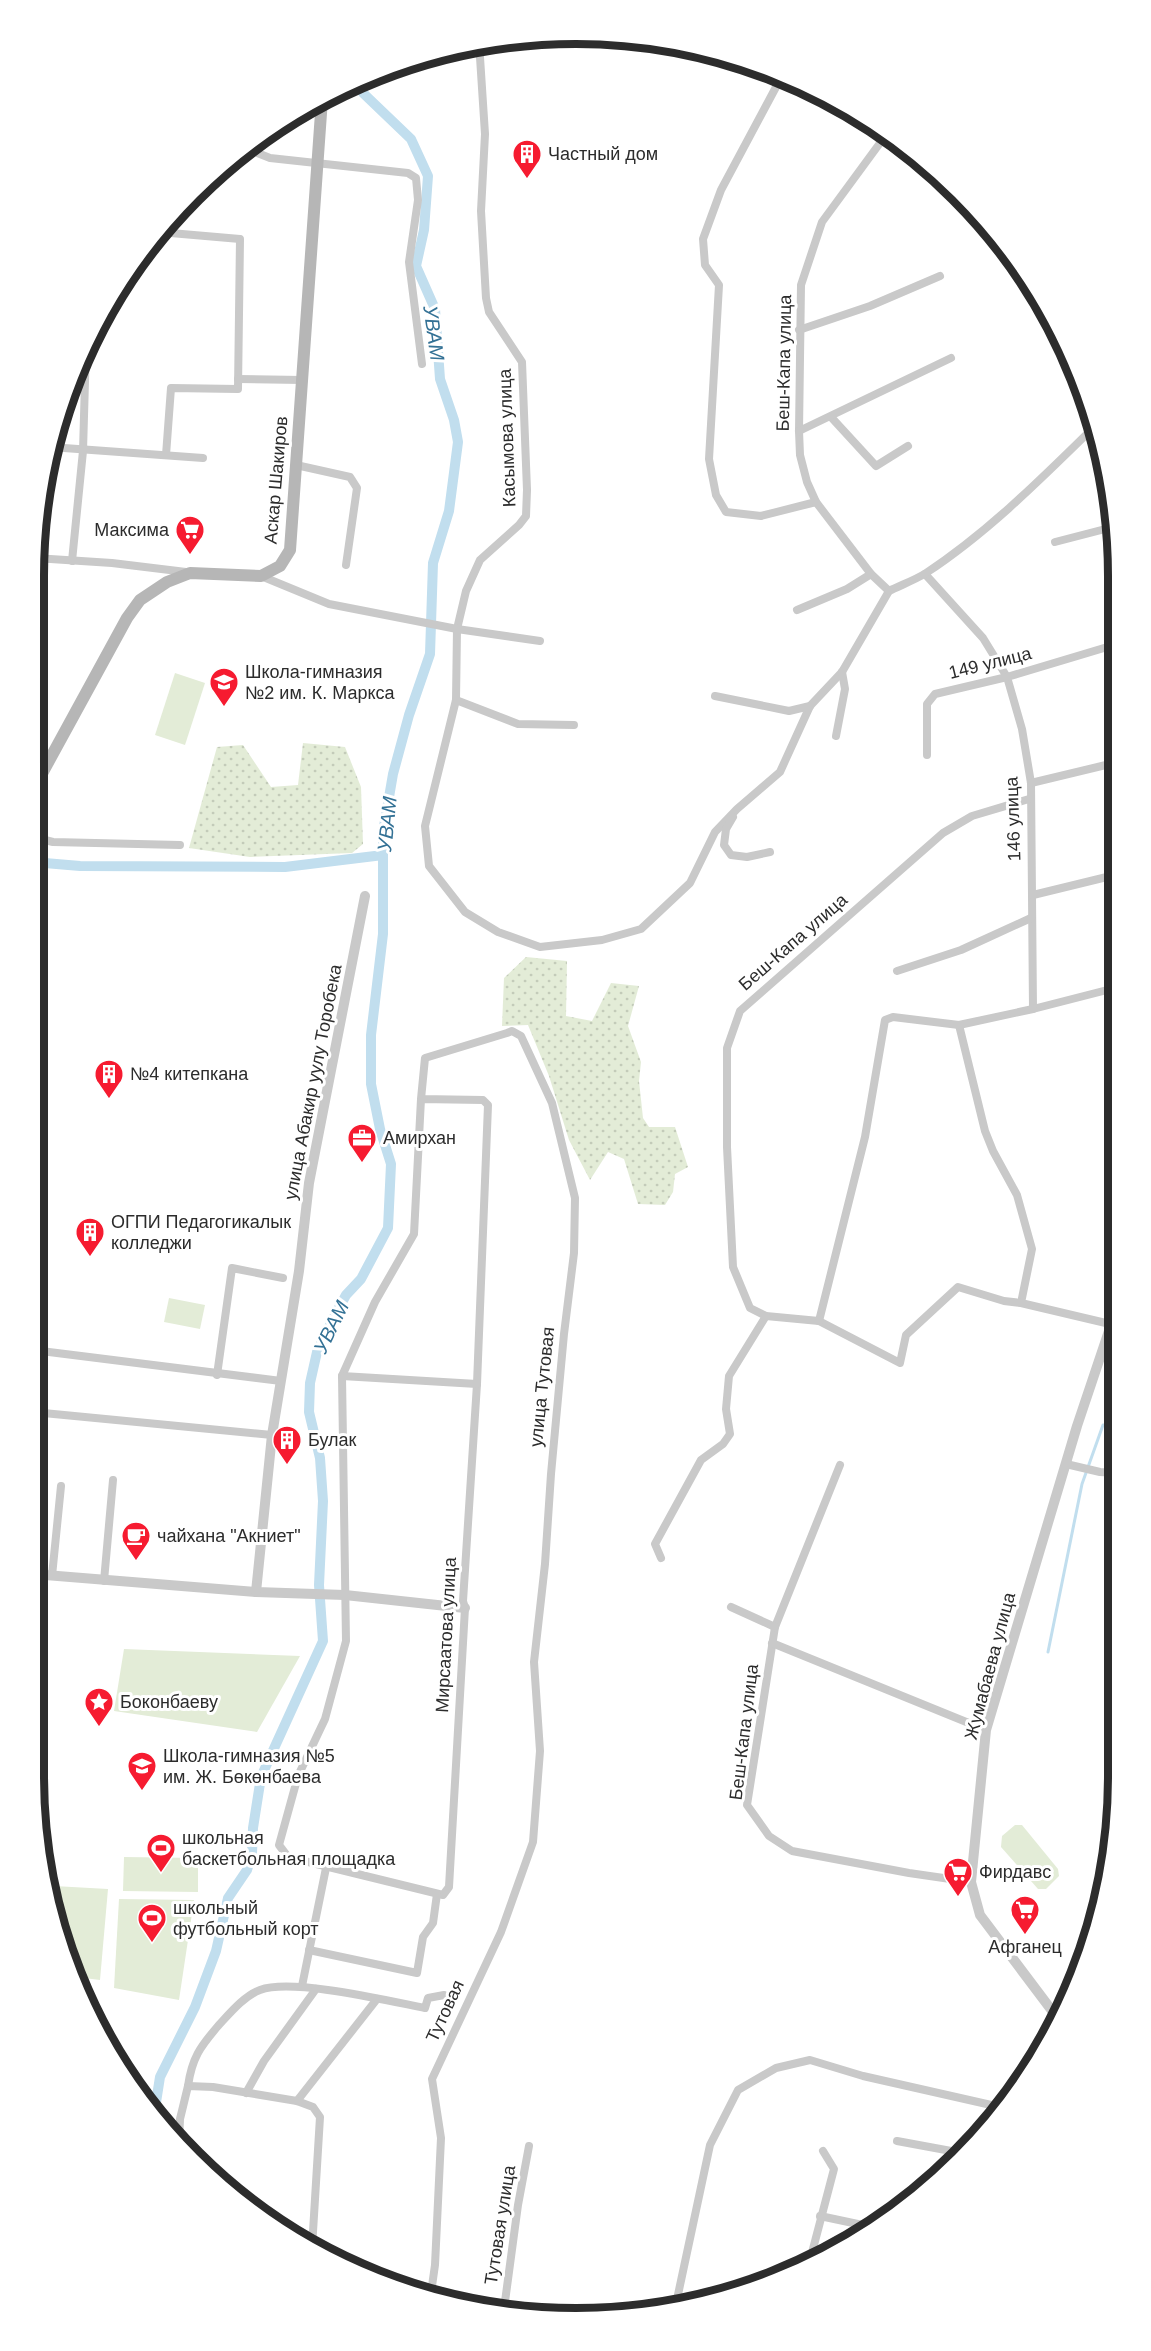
<svg xmlns="http://www.w3.org/2000/svg" width="1151" height="2351" font-family="Helvetica,sans-serif">
<style>
.green{fill:#e3ecd7}
.park{fill:url(#park-dots)}
.lines{fill:none;stroke-linecap:round;stroke-linejoin:round}
.stream{stroke:#c1deee;stroke-width:3}
.canal{stroke:#c1deee;stroke-width:10}
.minor{stroke:#c9c9c9;stroke-width:8}
.tertiary{stroke:#c9c9c9;stroke-width:10}
.secondary{stroke:#b6b6b6;stroke-width:12}
.labels{text-anchor:middle;stroke-width:6;stroke-linejoin:round;paint-order:stroke}
.poi-label{font-size:18px;fill:#2c2c2c;stroke:#fff;text-anchor:start}
.street-label{font-size:18px;fill:#2c2c2c;stroke:#fff}
.water-label{font-size:20px;font-style:italic;fill:#337195;stroke:#fff}
.rim{fill:none;stroke:#2c2c2c;stroke-width:8}
</style>
<defs>
<pattern id="park-dots" width="8" height="8" patternUnits="userSpaceOnUse" patternTransform="scale(1.5)"><rect width="8" height="8" fill="#e3ecd7"/><path d="M2 2h.1M6 6h.1" fill="none" stroke="#c3cbb9" stroke-width="1.8" stroke-linecap="round"/></pattern>
</defs>
<rect width="100%" height="100%" fill="#fff"/>
<g class="green">
<polygon points="175,673 205,683 185,745 155,735"/>
<polygon points="169,1298 205,1305 200,1329 164,1322"/>
<polygon points="124,1649 300,1656 257,1732 114,1711"/>
<polygon points="1015,1825 1022,1825 1058,1869 1059,1876 1046,1889 1038,1889 1001,1847 1002,1836"/>
<polygon points="124,1857 198,1858 198,1892 123,1891"/>
<polygon points="54,1886 108,1889 100,1980 76,1977 62,1950 53,1895"/>
<polygon points="119,1899 194,1900 179,2000 114,1988"/>
</g>
<g class="park">
<polygon points="303,743 345,747 361,787 363,844 352,853 250,857 189,848 217,747 243,745 271,787 298,785"/>
<polygon points="526,957 567,961 566,1016 592,1021 611,983 639,986 628,1026 641,1062 639,1081 643,1118 649,1127 675,1127 688,1167 675,1174 673,1192 665,1205 638,1204 624,1159 608,1152 590,1180 569,1140 549,1076 528,1025 502,1026 504,978"/>
</g>
<g class="lines">
<polyline class="stream" points="1048,1652 1082,1484 1103,1425 1113,1425 1115,1416 1106,1411 1117,1381"/>
<g class="canal">
<polyline points="33,862 80,866 285,867 383,855"/>
<polyline points="154,2115 160,2077 195,2007 216,1951 228,1898 247,1870 252,1853 253,1828 261,1777 323,1641 319,1585 323,1501 320,1458 309,1412 310,1383 317,1352 335,1315 346,1295 361,1279 388,1228 391,1164 380,1129 371,1084 371,1035 383,934 383,832 393,774 409,715 430,654 433,563 449,511 458,442 454,420 440,379 435,309 416,266 424,230 428,176 411,139 363,93 359,79"/>
</g>
<g class="minor">
<polyline points="479,42 485,134 481,211 486,298 489,312 522,362 527,490 526,516 519,525 480,560 466,591 457,629 456,700 425,826 429,866 465,912 498,932 540,947 602,940 641,929 690,883 715,832 737,809 780,772 810,706 842,672 889,591"/>
<polyline points="375,72 383,74 395,66"/>
<polyline points="783,74 721,190 703,239 705,265 719,285 709,459 716,495 726,512 761,516 816,502"/>
<polyline points="878,129 880,143 822,222 801,285 799,431 800,455 807,482 816,502 871,574 889,591"/>
<polyline points="245,148 270,158 408,173 416,178 418,200 409,262 422,364"/>
<polyline points="159,232 240,239 238,389 171,388 166,455"/>
<polyline points="799,330 870,306 940,276"/>
<polyline points="238,379 302,380"/>
<polyline points="831,417 876,466 908,446"/>
<polyline points="799,431 951,358"/>
<polyline points="50,447 203,458"/>
<polyline points="296,465 350,477 357,488 346,565"/>
<polyline points="1055,542 1113,527"/>
<polyline points="35,558 112,563 186,572"/>
<polyline points="72,561 83,451 86,346"/>
<polyline points="925,574 983,638 1007,677 1022,729 1031,783 1033,1009 1115,988"/>
<polyline points="261,576 329,604 457,629 540,641"/>
<path d="M889 591C901 585 915 580 926 573 987 533 1041 479 1093 428"/>
<polyline points="797,610 847,589 871,574"/>
<polyline points="715,696 789,711 810,706"/>
<polyline points="456,700 518,724 574,725"/>
<polyline points="836,736 845,689 842,672"/>
<polyline points="927,755 927,704 935,694 1007,677 1114,645"/>
<polyline points="1031,783 1114,763"/>
<polyline points="733,817 726,829 724,845 731,855 747,857 770,852"/>
<polyline points="33,837 53,842 180,845"/>
<polyline points="1033,895 1115,875"/>
<polyline points="897,971 961,950 1031,918"/>
<polyline points="959,1025 985,1131 993,1151 1017,1195 1032,1249 1021,1303 1110,1324"/>
<polyline points="421,1099 414,1234 375,1302 342,1376 346,1641 325,1719 298,1776 279,1845 288,1857 443,1895 449,1887 465,1608 463,1601 477,1384 488,1105 483,1100 421,1099 425,1058 507,1033 512,1031 521,1036 552,1103 575,1198 574,1253 564,1334 551,1474 545,1564 534,1662 540,1751 533,1842 501,1932 432,2079 441,2138 435,2265 431,2293"/>
<polyline points="1021,1303 1004,1301 958,1287 906,1335 900,1363 819,1321 766,1316 750,1308 733,1267 727,1147 727,1048 740,1011 943,833 972,816 1029,799"/>
<polyline points="819,1321 865,1137 885,1020 893,1017 959,1025 1033,1009"/>
<polyline points="33,1350 281,1381"/>
<polyline points="217,1375 232,1268 283,1278"/>
<polyline points="342,1376 477,1384"/>
<polyline points="33,1412 272,1435"/>
<polyline points="1066,1464 1100,1472 1117,1473"/>
<polyline points="840,1465 775,1627 747,1805 769,1836 792,1851 909,1873 971,1882"/>
<polyline points="661,1558 655,1544 701,1460 723,1444 730,1434 726,1409 729,1376 766,1316"/>
<polyline points="52,1576 61,1486"/>
<polyline points="104,1581 113,1480"/>
<polyline points="731,1607 775,1627"/>
<polyline points="772,1643 986,1730"/>
<polyline points="309,1950 417,1973 423,1937 433,1923 437,1894"/>
<polyline points="302,1986 326,1868"/>
<path d="M188 2086C192 2058 200 2047 218 2026 230 2013 244 1996 260 1990 292 1978 389 2001 425 2008L428 1998 444 1995"/>
<polyline points="246,2093 264,2061 316,1989"/>
<polyline points="297,2101 377,1999"/>
<polyline points="897,2141 962,2153"/>
<polyline points="179,2142 180,2119 188,2086 213,2087 297,2101 313,2107 320,2117 312,2248"/>
<polyline points="820,2216 872,2227"/>
<polyline points="809,2264 834,2169 823,2151"/>
<polyline points="676,2304 710,2145 738,2090 776,2068 810,2060 863,2076 1000,2107"/>
<polyline points="504,2309 518,2205 529,2146"/>
</g>
<g class="tertiary">
<polyline points="33,1574 256,1592 345,1595 465,1608"/>
<polyline points="256,1592 272,1435 299,1271 309,1183 365,896"/>
<polyline points="1056,2016 980,1915 971,1882 986,1730 1077,1426 1116,1310"/>
</g>
<polyline class="secondary" points="33,790 127,618 140,600 167,582 190,573 261,576 280,566 290,550 322,99"/>
</g>
<defs>
<g id="building-pin" transform="scale(1.5)"><path d="M0 17L-7.5 6A9.5 9.5 0 1 1 7.5 6Z" fill="#f61b30" stroke="#fff"/><path d="M-4-6H4V6H1V3H-1V6H-4ZM-2.5-4.3h1.7v1.8h-1.7ZM.8-4.3h1.7v1.8H.8ZM-2.5-1h1.7V.8h-1.7ZM.8-1h1.7V.8H.8Z" fill="#fff"/></g>
<g id="supermarket-pin" transform="scale(1.5)"><path d="M0 17L-7.5 6A9.5 9.5 0 1 1 7.5 6Z" fill="#f61b30" stroke="#fff"/><path d="M-6-5.5h2.5l.6 2H6L4.5 2H-2.5L-4.4-4H-6ZM-1.5 3.2a1.3 1.3 0 1 0 .1 0ZM3 3.2a1.3 1.3 0 1 0 .1 0Z" fill="#fff"/></g>
<g id="school-pin" transform="scale(1.5)"><path d="M0 17L-7.5 6A9.5 9.5 0 1 1 7.5 6Z" fill="#f61b30" stroke="#fff"/><path d="M0-5L7-2L0 1L-7-2ZM-4 1L0 2.5L4 1V4Q0 6-4 4Z" fill="#fff"/></g>
<g id="office-pin" transform="scale(1.5)"><path d="M0 17L-7.5 6A9.5 9.5 0 1 1 7.5 6Z" fill="#f61b30" stroke="#fff"/><path d="M-6-3h4V-5.5h4V-3h4V5H-6ZM-1-4.5V-3h2v-1.5ZM-6 0V1H6V0Z" fill="#fff"/></g>
<g id="cafe-pin" transform="scale(1.5)"><path d="M0 17L-7.5 6A9.5 9.5 0 1 1 7.5 6Z" fill="#f61b30" stroke="#fff"/><path d="M-5.5-4.5H6V0H3Q3 3.5 0 3.5H-2.5Q-5.5 3.5-5.5 0ZM3-3.2v2h1.7v-2ZM-6 4.5H4V6H-6Z" fill="#fff"/></g>
<g id="sight-pin" transform="scale(1.5)"><path d="M0 17L-7.5 6A9.5 9.5 0 1 1 7.5 6Z" fill="#f61b30" stroke="#fff"/><path d="M0-6L1.8-2.2L6-1.7L2.9 1.2L3.7 5.4L0 3.3L-3.7 5.4L-2.9 1.2L-6-1.7L-1.8-2.2Z" fill="#fff"/></g>
<g id="stadium-pin" transform="scale(1.5)"><path d="M0 17L-7.5 6A9.5 9.5 0 1 1 7.5 6Z" fill="#f61b30" stroke="#fff"/><path d="M0-5a6.5 5 0 1 0 0 10a6.5 5 0 1 0 0-10ZM-3.5-1.8h7v3.6h-7Z" fill="#fff"/></g>
</defs>
<g fill-rule="evenodd">
<use href="#building-pin" x="527" y="154"/>
<use href="#supermarket-pin" x="190" y="530"/>
<use href="#school-pin" x="224" y="682"/>
<use href="#building-pin" x="109" y="1074"/>
<use href="#office-pin" x="362" y="1138"/>
<use href="#building-pin" x="90" y="1232"/>
<use href="#building-pin" x="287" y="1440"/>
<use href="#cafe-pin" x="136" y="1536"/>
<use href="#sight-pin" x="99" y="1702"/>
<use href="#school-pin" x="142" y="1766"/>
<use href="#stadium-pin" x="161" y="1848"/>
<use href="#supermarket-pin" x="958" y="1872"/>
<use href="#supermarket-pin" x="1025" y="1910"/>
<use href="#stadium-pin" x="152" y="1918"/>
</g>
<g class="labels">
<g class="poi-label">
<text x="548" y="160">Частный дом</text>
<text x="169" y="536" text-anchor="end">Максима</text>
<text x="245" y="678">Школа-гимназия<tspan x="245" dy="21">№2 им. К. Маркса</tspan></text>
<text x="130" y="1080">№4 китепкана</text>
<text x="383" y="1144">Амирхан</text>
<text x="111" y="1228">ОГПИ Педагогикалык<tspan x="111" dy="21">колледжи</tspan></text>
<text x="308" y="1446">Булак</text>
<text x="157" y="1542">чайхана "Акниет"</text>
<text x="120" y="1708">Боконбаеву</text>
<text x="163" y="1762">Школа-гимназия №5<tspan x="163" dy="21">им. Ж. Бөкөнбаева</tspan></text>
<text x="182" y="1844">школьная<tspan x="182" dy="21">баскетбольная площадка</tspan></text>
<text x="979" y="1878">Фирдавс</text>
<text x="173" y="1914">школьный<tspan x="173" dy="21">футбольный корт</tspan></text>
<text x="1025" y="1953" text-anchor="middle">Афганец</text>
</g>
<g class="street-label">
<text transform="translate(784 363) rotate(-89)" y="6">Беш-Капа улица</text>
<text transform="translate(507 438) rotate(-92)" y="6">Касымова улица</text>
<text transform="translate(276 480) rotate(-85)" y="6">Аскар Шакиров</text>
<text transform="translate(990 663) rotate(-14)" y="6">149 улица</text>
<text transform="translate(1013 819) rotate(-92)" y="6">146 улица</text>
<text transform="translate(793 942) rotate(-41)" y="6">Беш-Капа улица</text>
<text transform="translate(313 1082) rotate(-79)" y="6">улица Абакир уулу Торобека</text>
<text transform="translate(542 1387) rotate(-84)" y="6">улица Тутовая</text>
<text transform="translate(446 1635) rotate(-87)" y="6">Мирсаатова улица</text>
<text transform="translate(990 1666) rotate(-75)" y="6">Жумабаева улица</text>
<text transform="translate(744 1732) rotate(-83)" y="6">Беш-Капа улица</text>
<text transform="translate(445 2011) rotate(-65)" y="6">Тутовая</text>
<text transform="translate(500 2225) rotate(-81)" y="6">Тутовая улица</text>
</g>
<g class="water-label">
<text transform="translate(434 333) rotate(82)" y="7">УВАМ</text>
<text transform="translate(387 824) rotate(-84)" y="7">УВАМ</text>
<text transform="translate(331 1327) rotate(-64)" y="7">УВАМ</text>
</g>
</g>
<path d="M0 0H1151V2351H0ZM576 44H576A532 532 0 0 1 1108 576V1776A532 532 0 0 1 576 2308H576A532 532 0 0 1 44 1776V576A532 532 0 0 1 576 44Z" fill="#fff" fill-rule="evenodd"/>
<path class="rim" d="M576 44H576A532 532 0 0 1 1108 576V1776A532 532 0 0 1 576 2308H576A532 532 0 0 1 44 1776V576A532 532 0 0 1 576 44Z"/>
</svg>
